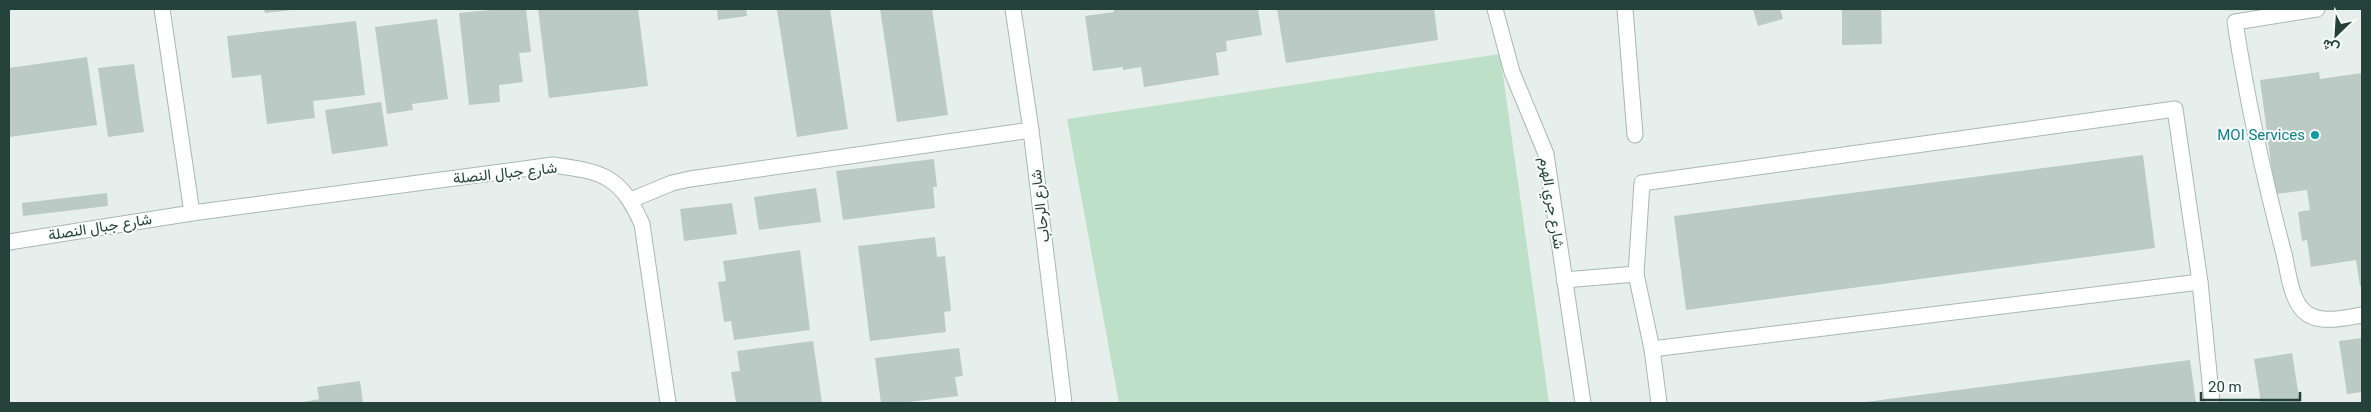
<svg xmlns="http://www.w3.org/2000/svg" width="2371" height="412" font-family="Roboto,Vazirmatn,sans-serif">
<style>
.green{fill:#bfe0c8}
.building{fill:#bbcac4}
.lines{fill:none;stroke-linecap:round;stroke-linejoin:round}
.minor-casing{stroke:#a8b8b2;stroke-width:17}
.minor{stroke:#fff;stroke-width:15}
.culture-dot{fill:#0f9aa8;stroke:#f7fbf9;stroke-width:2}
.labels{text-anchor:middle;stroke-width:4;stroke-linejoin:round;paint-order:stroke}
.culture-label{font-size:15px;fill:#0d838f;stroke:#f7fbf9;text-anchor:end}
.street-label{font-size:15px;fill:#24423a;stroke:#f7fbf9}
</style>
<rect width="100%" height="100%" fill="#e6efeb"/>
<polygon class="green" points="1500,54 1549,403 1119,403 1067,119"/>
<g class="building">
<polygon points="264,9 292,9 292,10 265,13"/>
<polygon points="501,9 526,9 531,52 519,53 523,82 499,85 500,102 469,105 459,13"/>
<polygon points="538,9 638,9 648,86 549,98"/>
<polygon points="717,9 746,9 747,16 718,20"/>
<polygon points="785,9 830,9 848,129 797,137 777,10"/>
<polygon points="880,9 932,9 948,115 897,122"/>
<polygon points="1114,9 1258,9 1262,35 1226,41 1227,51 1216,53 1219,75 1144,87 1141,67 1123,70 1123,67 1093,71 1085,16 1114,12"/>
<polygon points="1277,9 1434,9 1438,40 1286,63"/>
<polygon points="1753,9 1780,9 1783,19 1758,26"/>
<polygon points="1842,9 1881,9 1882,44 1842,45"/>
<polygon points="437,19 448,99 412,104 413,110 387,114 375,27"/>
<polygon points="356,21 365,95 313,101 315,118 267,124 261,75 232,78 227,36"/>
<polygon points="87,57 97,125 9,137 9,68"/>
<polygon points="134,64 144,132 108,137 98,68"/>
<polygon points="2319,72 2320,79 2362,73 2362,286 2360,286 2356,260 2311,267 2307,240 2302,241 2298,212 2310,210 2307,190 2275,194 2260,80"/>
<polygon points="381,102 388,146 332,154 325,110"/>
<polygon points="2143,155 2155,248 1686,310 1674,216"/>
<polygon points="934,159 937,187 933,187 935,208 843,220 836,171"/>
<polygon points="816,188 821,222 759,230 754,197"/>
<polygon points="107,193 108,206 23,216 22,203"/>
<polygon points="732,203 737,234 684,241 680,209"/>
<polygon points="935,237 937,257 945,256 948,284 951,311 944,312 946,332 870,341 858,246"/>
<polygon points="800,250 810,330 734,340 731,321 724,322 718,282 726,281 723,261"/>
<polygon points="2362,338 2362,392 2347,394 2339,341"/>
<polygon points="813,341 822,403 736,403 731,372 740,371 737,351"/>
<polygon points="959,348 963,376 955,377 958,396 901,403 881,403 875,358"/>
<polygon points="2292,353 2300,403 2261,403 2254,359"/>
<polygon points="2190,360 2196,403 1865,403 1865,402"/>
<polygon points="360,381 363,403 299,403 319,399 317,387"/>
</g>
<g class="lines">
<g class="minor-casing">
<g id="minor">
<polyline points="162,9 192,213"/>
<polyline points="1013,9 1031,130 1064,403"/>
<polyline points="1495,9 1512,72 1546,154 1583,403"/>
<polyline points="1625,9 1635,135"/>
<path d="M2317 9 2235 22C2247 100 2264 178 2284 254 2288 270 2290 294 2301 308 2315 326 2343 318 2362 315"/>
<polyline points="631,200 672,183 690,179 1031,130"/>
<path d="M9 242 192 213 553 165C603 172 620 175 642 224L668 403"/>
<polyline points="1564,280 1636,274"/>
<polyline points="1652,349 2200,282"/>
<polyline points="1659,403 1652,349 1636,274 1642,183 2175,109 2200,282 2212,403"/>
</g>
</g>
<use href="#minor" class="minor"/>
</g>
<circle class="culture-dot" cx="2315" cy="135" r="5"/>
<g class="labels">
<g class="culture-label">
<text x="2305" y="140">MOI Services</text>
</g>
<g class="street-label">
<text transform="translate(505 173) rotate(-6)" y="5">شارع جبال النصلة</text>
<text transform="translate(1552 203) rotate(81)" y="5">شارع جري الهرم</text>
<text transform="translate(1040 206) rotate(-97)" y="5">شارع الرحاب</text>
<text transform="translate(100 227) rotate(-9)" y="5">شارع جبال النصلة</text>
</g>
</g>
<rect width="2371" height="412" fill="none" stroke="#24423a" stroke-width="20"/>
<g transform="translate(2336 35) rotate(205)" stroke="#f7fbf9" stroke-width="4" paint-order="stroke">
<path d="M0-4L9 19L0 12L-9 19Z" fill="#24423a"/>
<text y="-8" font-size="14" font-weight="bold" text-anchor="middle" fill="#24423a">ش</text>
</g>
<path d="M2201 392v8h99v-8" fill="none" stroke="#24423a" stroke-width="2.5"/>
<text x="2208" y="392" font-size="15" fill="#24423a" stroke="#f7fbf9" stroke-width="4" paint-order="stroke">20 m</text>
</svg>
